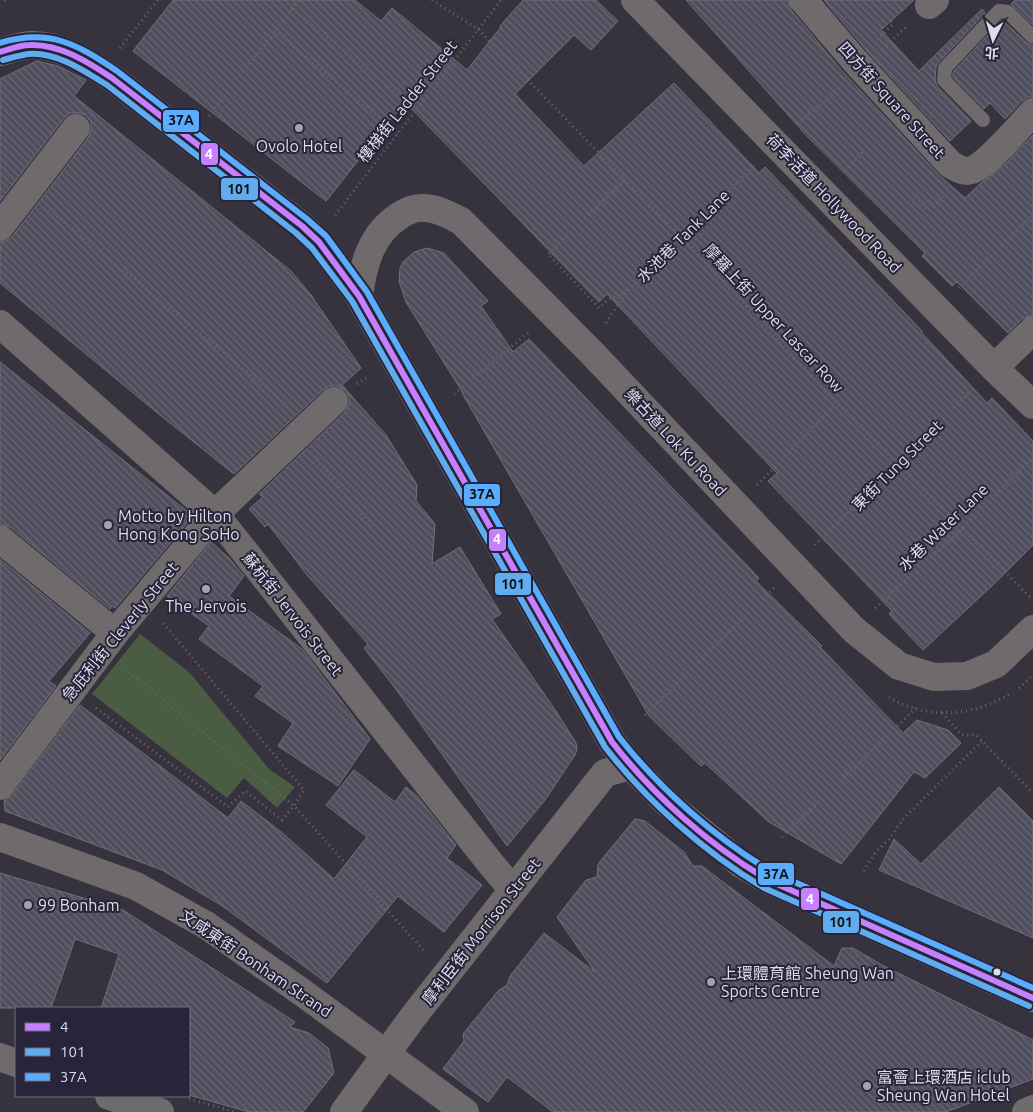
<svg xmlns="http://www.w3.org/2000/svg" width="1033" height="1112" font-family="Ubuntu,'Noto Sans TC',sans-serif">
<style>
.garden{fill:#4a5c41}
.building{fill:url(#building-back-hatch);stroke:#706f7a}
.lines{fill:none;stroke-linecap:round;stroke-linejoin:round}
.path{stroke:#69666a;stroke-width:3;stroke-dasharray:1 4;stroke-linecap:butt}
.service{stroke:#6f6b6c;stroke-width:14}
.minor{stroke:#6f6b6c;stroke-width:28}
.tertiary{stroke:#6f6b6c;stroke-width:28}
.secondary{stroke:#726e6f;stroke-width:28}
.bus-1-casing{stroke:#282439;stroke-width:10}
.bus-2-casing{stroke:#282439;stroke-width:10}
.bus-3-casing{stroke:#282439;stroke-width:10}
.bus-1{stroke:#c580ff;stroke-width:6}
.bus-2{stroke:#60acee;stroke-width:6}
.bus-3{stroke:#5aacff;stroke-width:6}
.poi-dot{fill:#a3a2af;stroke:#282439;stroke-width:2}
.bus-dot{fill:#deddeb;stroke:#282439;stroke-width:2}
.labels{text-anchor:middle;stroke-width:4;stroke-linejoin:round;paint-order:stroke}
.street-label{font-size:16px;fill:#deddeb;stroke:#282439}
.poi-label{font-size:16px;fill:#deddeb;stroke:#282439;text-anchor:start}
.line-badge{stroke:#282439;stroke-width:2}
.badge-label{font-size:14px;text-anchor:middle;font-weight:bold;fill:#fff}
.pale-badge-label{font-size:14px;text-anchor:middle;font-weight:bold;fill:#111}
</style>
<defs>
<pattern id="building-back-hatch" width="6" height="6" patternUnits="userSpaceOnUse" patternTransform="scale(1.25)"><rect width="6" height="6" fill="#504e5d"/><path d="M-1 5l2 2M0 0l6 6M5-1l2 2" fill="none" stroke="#696774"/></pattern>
</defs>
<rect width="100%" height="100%" fill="#36333f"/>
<polygon class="garden" points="140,634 190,673 269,769 295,787 277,808 244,778 227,798 92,694"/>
<g class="building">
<polygon points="173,0 355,0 381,21 392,8 467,70 501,27 500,26 523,0 596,0 618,21 591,50 574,35 515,94 584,166 674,83 759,173 765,167 922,331 921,332 987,403 992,398 1033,441 1033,545 995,583 923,650 889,614 892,611 768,481 777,473 747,442 607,294 599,302 405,102 326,201 133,51"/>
<polygon points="686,0 788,0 791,10 843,72 939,175 965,198 981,183 1005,164 1033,135 1033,315 1022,319 1008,333 957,282 952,286 922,256 925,253 805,134"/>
<polygon points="824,0 914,0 881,30 919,71 982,9 985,13 939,62 936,67 935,80 937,86 971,121 950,141 867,51"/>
<polygon points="1015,0 1033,0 1033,25 1011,4"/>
<polygon points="1002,20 1027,43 1033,46 1033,97 1028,97 1022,101 1005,119 990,103 984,109 953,77 953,72"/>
<polygon points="37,61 58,66 86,80 74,96 291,271 311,295 361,368 342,385 386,435 417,485 416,501 435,524 432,564 460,547 501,614 492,619 556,711 576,743 577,750 575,755 545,800 507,846 398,692 364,648 368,644 307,575 268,524 265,527 249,509 263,497 259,494 345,412 349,405 349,397 346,391 338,386 330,386 323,390 234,474 155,411 0,283 0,242 6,241 12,237 88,138 91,131 91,122 85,115 79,113 70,113 64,118 0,201 0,79"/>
<polygon points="427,248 444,253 488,301 481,306 513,352 529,339 759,578 756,581 822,646 820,647 903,733 917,720 948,730 961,743 925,778 914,772 841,864 769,822 705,763 701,766 649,716 462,393 463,393 406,302 399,281 400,268 403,262 414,252"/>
<polygon points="0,362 192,515 186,521 188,522 115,608 112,606 110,609 10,527 0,524"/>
<polygon points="211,542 229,558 244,576 229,596 302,649 370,739 338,786 278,746 293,723 255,696 263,686 199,639 209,626 167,596"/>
<polygon points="0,559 90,633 49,681 56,686 0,760"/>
<polygon points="80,705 228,818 241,801 280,831 334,879 367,837 326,805 354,770 395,802 406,787 417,796 456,845 447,858 482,885 444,932 398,896 327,983 221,905 162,870 5,811 4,801 12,795"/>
<polygon points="999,787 1033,821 1033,938 879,870 894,839 921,864"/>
<polygon points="635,819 645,821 684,852 693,866 702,866 834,966 842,948 853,948 882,965 1033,1040 1033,1079 946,1112 553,1112 507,1077 488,1102 443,1069 464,1041 463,1034 498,991 507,985 510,976 544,933 595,972 557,917 586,880 597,877 598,864"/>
<polygon points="0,873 123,910 295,1022 290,1027 309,1033 328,1048 334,1073 303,1112 249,1112 189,1095 189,1008 101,1008 119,954 75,939 51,1008 0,1008"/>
</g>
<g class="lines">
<g class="path">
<polyline points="5,0 6,1"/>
<polyline points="432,0 478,29 682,238 837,403 1031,598"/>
<polyline points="292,9 417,109"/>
<polyline points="274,31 398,133"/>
<polyline points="877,40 893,24 891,21"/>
<polyline points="120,48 158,0"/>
<polyline points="883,49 908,25"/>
<polyline points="209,116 299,0"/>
<polyline points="797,124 840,88"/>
<polyline points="844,171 862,153 865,156"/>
<polyline points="625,180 548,254 599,308 609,299 625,293"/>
<polyline points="915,197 928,211 945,196"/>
<polyline points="49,210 286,404"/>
<polyline points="335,215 501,0"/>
<polyline points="959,288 1033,214"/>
<path d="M606 323C612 312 620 304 626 293L754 166"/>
<polyline points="357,384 369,376"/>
<polyline points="454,394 529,332"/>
<polyline points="316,460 374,529"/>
<polyline points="757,485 837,403"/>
<polyline points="815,545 972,390"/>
<polyline points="875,608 961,530 1033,457"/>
<polyline points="125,669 294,806 425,952"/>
<polyline points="1019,688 1033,675"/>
<path d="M889 697C926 721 976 716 1011 693"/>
<polyline points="96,708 228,807 245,791 282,820 294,806 304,790 163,623"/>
<polyline points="942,713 962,735 976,735 1033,793"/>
<polyline points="645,715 774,588"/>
<polyline points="782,837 916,708"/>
<polyline points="864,871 875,853 889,839 904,818 982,741"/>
<polyline points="189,1099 235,1112"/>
</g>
<polyline class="service" points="983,120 944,80 945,68 999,11 1008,12 1033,37"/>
<g class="minor">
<path d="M803 0 855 61 950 164C957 168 964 173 972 170 988 164 1020 126 1033 112"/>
<polyline points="929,5 935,0"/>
<polyline points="0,227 76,128"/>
<path d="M359 296C363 265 371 234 399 216 405 212 413 208 421 208 435 207 449 215 461 221L591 352 854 630 899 666 934 677 967 676 996 664 1033 629"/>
<polyline points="0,324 215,514 491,864 513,890"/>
<polyline points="994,368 1033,330"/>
<polyline points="0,539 115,633"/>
<polyline points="0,786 115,633 215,514 334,401"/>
<polyline points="0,1057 16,1063"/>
<polyline points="109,1096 160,1112"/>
</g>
<g class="tertiary">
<polyline points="635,0 994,368 1033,405"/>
<polyline points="0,837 136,886 206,925 303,993 465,1112"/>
<polyline points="344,1112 413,1017 605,773 631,766"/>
<polyline points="1026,1112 1033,1109"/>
</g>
<path class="secondary" d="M0 52C10 49 20 46 30 45 60 44 89 63 112 78L302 226 319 242 359 296 612 742 631 766 668 804 741 864 768 880 1033 998"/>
<g class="bus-1-casing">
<path id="bus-1" d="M0 52C10 49 20 45 30 45 60 44 88 62 112 78L302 226 319 242 359 296 612 742C654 796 709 845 768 880L1033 998"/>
</g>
<g class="bus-2-casing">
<path id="bus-2" d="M3 60C11 58 20 55 29 54 57 52 84 71 107 85L296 233 312 248 352 301 605 747C647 801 704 852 764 888L1029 1006"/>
</g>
<g class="bus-3-casing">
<path id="bus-3" d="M0 43C49 28 77 44 117 71L307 219 326 236 367 292 619 737C660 789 715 838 772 872L1033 988"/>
</g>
<use href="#bus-1" class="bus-1"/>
<use href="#bus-2" class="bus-2"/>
<use href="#bus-3" class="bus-3"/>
</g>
<g class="poi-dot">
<circle cx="299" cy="128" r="5"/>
<circle cx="108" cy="525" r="5"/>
<circle cx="206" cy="589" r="5"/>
<circle cx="28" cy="905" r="5"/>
<circle cx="711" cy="982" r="5"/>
<circle cx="867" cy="1086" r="5"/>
</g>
<circle class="bus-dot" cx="997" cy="972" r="4.5"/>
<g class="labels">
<g class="street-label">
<text transform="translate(892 100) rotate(48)" y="6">四方街 Square Street</text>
<text transform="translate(407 101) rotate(-52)" y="6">樓梯街 Ladder Street</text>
<text transform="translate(834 203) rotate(46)" y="6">荷李活道 Hollywood Road</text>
<text transform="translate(683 236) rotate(-45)" y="6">水池巷 Tank Lane</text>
<text transform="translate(774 318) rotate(47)" y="6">摩羅上街 Upper Lascar Row</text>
<text transform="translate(676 442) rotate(47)" y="6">樂古道 Lok Ku Road</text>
<text transform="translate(897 465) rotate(-45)" y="6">東街 Tung Street</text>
<text transform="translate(943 527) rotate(-44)" y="6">水巷 Water Lane</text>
<text transform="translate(293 614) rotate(52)" y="6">蘇杭街 Jervois Street</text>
<text transform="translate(120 631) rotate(-51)" y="6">急庇利街 Cleverly Street</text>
<text transform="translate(481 931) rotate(-52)" y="6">摩利臣街 Morrison Street</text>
<text transform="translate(256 963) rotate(34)" y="6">文咸東街 Bonham Strand</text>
</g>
<g class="poi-label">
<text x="299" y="152" text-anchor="middle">Ovolo Hotel</text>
<text x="118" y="522">Motto by Hilton<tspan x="118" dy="18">Hong Kong SoHo</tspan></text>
<text x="206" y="612" text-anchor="middle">The Jervois</text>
<text x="38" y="911">99 Bonham</text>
<text x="721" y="979">上環體育館 Sheung Wan<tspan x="721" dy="18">Sports Centre</tspan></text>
<text x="877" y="1083">富薈上環酒店 iclub<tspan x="877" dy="18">Sheung Wan Hotel</tspan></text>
</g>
</g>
<g class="line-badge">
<rect x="162" y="109" width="38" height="24" rx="5" fill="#5aacff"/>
<rect x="200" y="142" width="19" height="24" rx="5" fill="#c580ff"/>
<rect x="220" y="177" width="39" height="24" rx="5" fill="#60acee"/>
<rect x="463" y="483" width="38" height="24" rx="5" fill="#5aacff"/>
<rect x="488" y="528" width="19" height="24" rx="5" fill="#c580ff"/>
<rect x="494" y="572" width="38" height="24" rx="5" fill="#60acee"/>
<rect x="757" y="862" width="38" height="24" rx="5" fill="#5aacff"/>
<rect x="800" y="887" width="20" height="24" rx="5" fill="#c580ff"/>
<rect x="822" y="910" width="38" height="24" rx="5" fill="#60acee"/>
</g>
<g class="badge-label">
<text x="209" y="159">4</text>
<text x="497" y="544">4</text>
<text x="810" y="904">4</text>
</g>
<g class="pale-badge-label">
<text x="181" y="125">37A</text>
<text x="239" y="194">101</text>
<text x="482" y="499">37A</text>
<text x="513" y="589">101</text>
<text x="776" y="879">37A</text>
<text x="841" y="927">101</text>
</g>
<rect x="15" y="1007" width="175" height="90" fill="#282439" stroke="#716e80"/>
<rect x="25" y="1023" width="25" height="8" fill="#c580ff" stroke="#716e80"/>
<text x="60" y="1032" font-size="15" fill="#deddeb">4</text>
<rect x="25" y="1048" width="25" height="8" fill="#60acee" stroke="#716e80"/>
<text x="60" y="1057" font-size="15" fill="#deddeb">101</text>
<rect x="25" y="1073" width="25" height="8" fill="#5aacff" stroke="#716e80"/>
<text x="60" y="1082" font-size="15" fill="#deddeb">37A</text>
<g transform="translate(993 40) rotate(185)" stroke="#282439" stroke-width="4" paint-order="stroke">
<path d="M0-4L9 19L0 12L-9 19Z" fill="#deddeb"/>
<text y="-8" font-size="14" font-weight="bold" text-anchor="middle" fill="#deddeb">北</text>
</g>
</svg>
